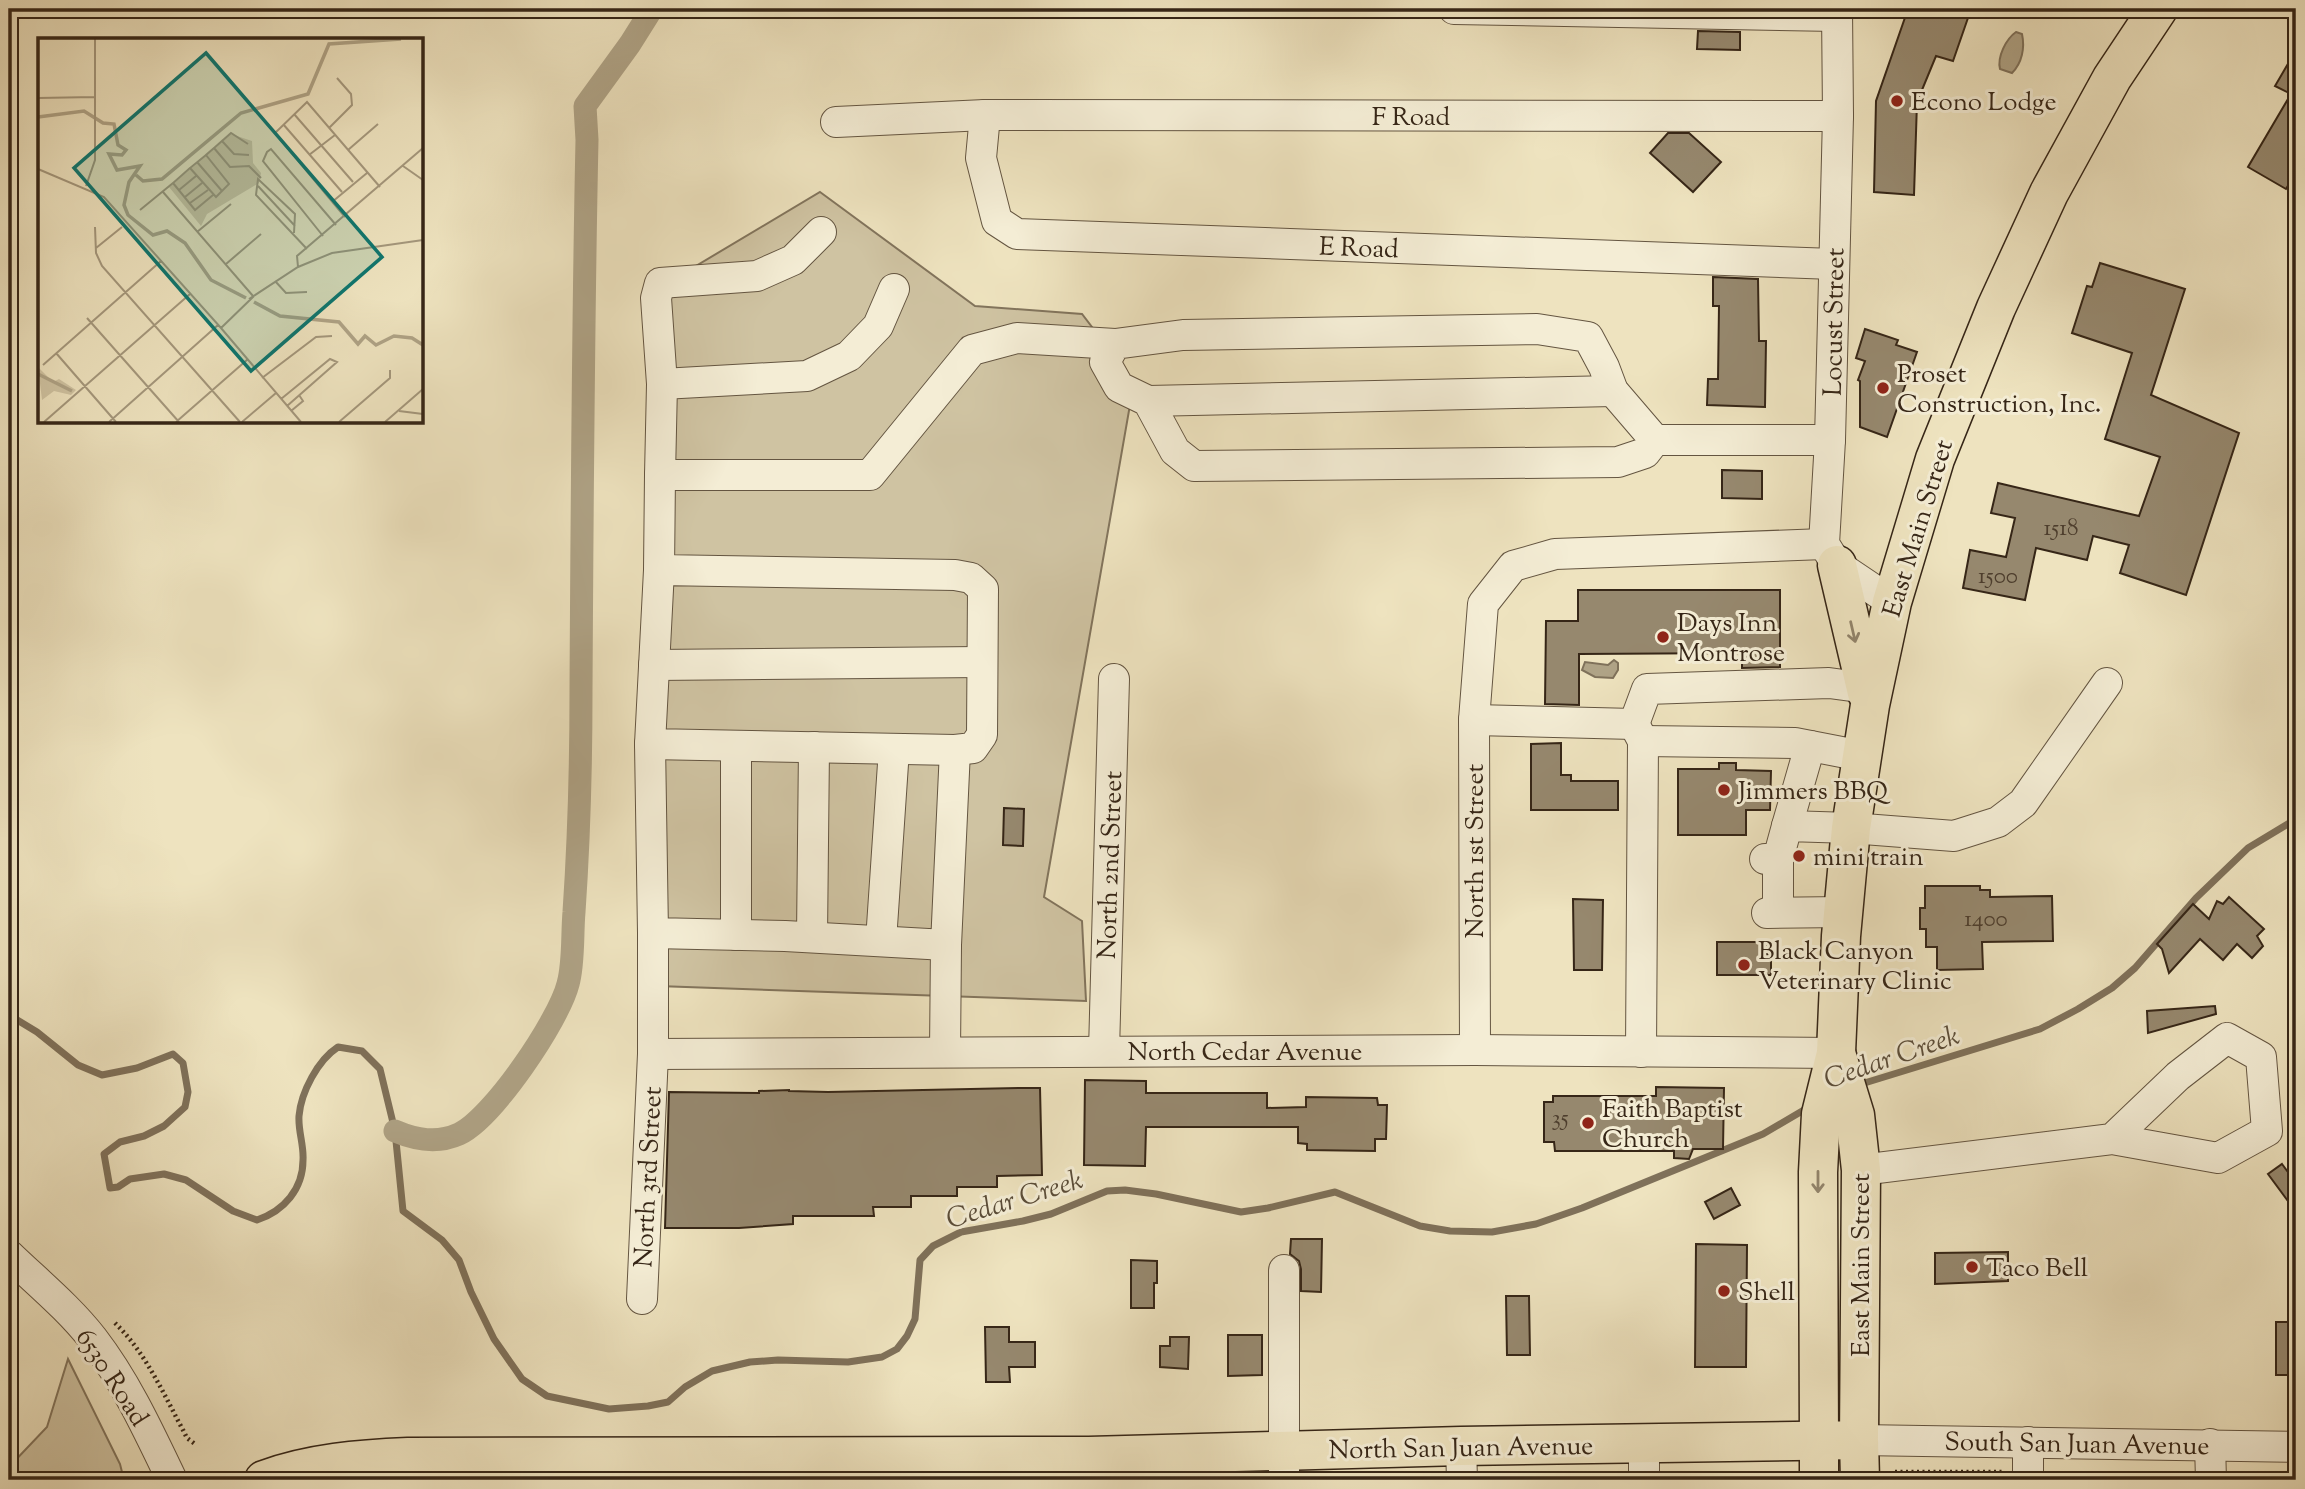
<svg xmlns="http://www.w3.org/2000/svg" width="2305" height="1489" font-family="'Sorts Mill Goudy',serif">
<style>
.green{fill:#cfc3a2;stroke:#82745c;stroke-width:2}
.water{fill:#afa386;stroke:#7f715a;stroke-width:2}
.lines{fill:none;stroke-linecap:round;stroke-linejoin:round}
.stream{stroke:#7f715a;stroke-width:7}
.canal{stroke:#afa386;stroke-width:23}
.building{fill:#96886e;stroke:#362617;stroke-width:2}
.minor-casing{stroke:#645541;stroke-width:32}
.major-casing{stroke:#362617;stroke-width:41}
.highway-casing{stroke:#362617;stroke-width:41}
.path{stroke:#362617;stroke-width:4.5;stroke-dasharray:2 3.5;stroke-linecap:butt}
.minor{stroke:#f4edd5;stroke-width:30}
.major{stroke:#eee3bf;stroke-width:38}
.highway{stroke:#eee3bf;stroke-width:38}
.oneway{stroke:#92846b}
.poi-dot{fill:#8f2418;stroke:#f4edd5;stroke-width:2.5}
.labels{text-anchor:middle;stroke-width:6;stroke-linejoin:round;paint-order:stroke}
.number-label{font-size:23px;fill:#4e3e2d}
.poi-label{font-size:26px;fill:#362617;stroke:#f4edd5;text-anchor:start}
.street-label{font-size:26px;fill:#362617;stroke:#f4edd5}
.water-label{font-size:28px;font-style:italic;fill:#5a4c38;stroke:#f4edd5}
.inset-river{fill:none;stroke:#afa386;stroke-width:3.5}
.inset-road{fill:none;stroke:#a4977c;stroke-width:2}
.view{fill:#0f766e;fill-opacity:0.15;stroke:#0f766e;stroke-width:3.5}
.inset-edge{fill:none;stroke:#362617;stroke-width:3.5}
</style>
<rect width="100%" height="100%" fill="#eee3bf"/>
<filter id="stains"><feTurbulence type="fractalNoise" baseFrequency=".00286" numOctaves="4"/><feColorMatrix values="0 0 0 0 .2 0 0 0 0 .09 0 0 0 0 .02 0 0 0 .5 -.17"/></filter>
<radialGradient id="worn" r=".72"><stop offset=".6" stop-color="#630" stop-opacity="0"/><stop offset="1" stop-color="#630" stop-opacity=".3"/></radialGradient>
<g class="green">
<polygon points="820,192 975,306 1082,314 1134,382 1044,897 1082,921 1086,1001 658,986 664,285"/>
<polygon points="68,1359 120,1464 124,1480 9,1480 9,1467 47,1427"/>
</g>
<g class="water">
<path d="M2016 32 2022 34C2025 48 2022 63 2012 73L2000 69C1997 57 2006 39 2016 32Z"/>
<polygon points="1614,660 1618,663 1618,670 1613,678 1595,677 1582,670 1585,662 1608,665"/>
</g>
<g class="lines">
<g class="stream">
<path d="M9 1015 37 1032 78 1065 102 1075 137 1068 173 1054 183 1063 188 1092 185 1107 164 1126 144 1136 120 1142 104 1154 110 1188 118 1187 130 1179 164 1174 186 1180 233 1211 257 1220C284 1211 303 1189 303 1160 304 1145 298 1131 299 1116 301 1092 318 1060 338 1047L362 1051 380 1069 395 1131 403 1211 442 1240 459 1260 471 1292 494 1339 522 1379 547 1396 609 1409 648 1406 668 1402 685 1387 712 1371 750 1362 778 1360 848 1362 882 1357 897 1349 907 1336 915 1319 920 1260 933 1246 961 1232 1023 1221 1051 1214 1107 1191 1125 1190 1156 1194 1241 1212 1268 1208 1335 1192 1420 1226 1450 1231 1492 1232 1536 1224 1582 1208 1763 1134 1809 1107"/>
<polyline points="1858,1085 2040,1029 2078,1009 2112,988 2135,968 2196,898 2248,848 2296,819"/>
</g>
<path class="canal" d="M395 1131C416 1140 437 1144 459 1134 493 1118 559 1020 568 984 574 963 572 934 574 912 579 839 581 766 581 692 582 508 583 324 587 140L585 106 630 44 652 9"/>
</g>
<g class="building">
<polygon points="1908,9 1947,9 1969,15 1953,61 1936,56 1917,102 1914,195 1874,192 1876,101"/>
<polygon points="1698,31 1740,32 1740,50 1697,49"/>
<polygon points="2296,50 2296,172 2286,189 2248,167 2291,94 2275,86"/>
<polygon points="1668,133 1689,133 1721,162 1693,192 1650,153"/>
<polygon points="2100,263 2185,289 2151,395 2239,433 2186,595 2120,573 2129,545 2093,536 2087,560 2036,548 2025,600 1963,588 1970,550 2006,557 2015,518 1991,513 1998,483 2139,516 2160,457 2105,439 2132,353 2072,333 2087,286 2092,287"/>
<polygon points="1713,277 1758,279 1759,341 1766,341 1765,407 1707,405 1708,379 1718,379 1719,306 1713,306"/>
<polygon points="1865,329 1898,340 1896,345 1917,352 1887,437 1860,427 1860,381 1858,380 1865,361 1856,358"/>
<polygon points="1722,470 1762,471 1762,499 1722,498"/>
<polygon points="1578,590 1780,590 1780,667 1742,668 1742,653 1579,654 1579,705 1545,704 1546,621 1578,621"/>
<polygon points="1561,743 1561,775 1571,775 1571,781 1618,781 1618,810 1531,810 1531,744"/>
<polygon points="1719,763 1736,763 1736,770 1771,771 1770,810 1746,810 1746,835 1678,835 1678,769 1719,769"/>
<polygon points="1004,808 1024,809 1023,846 1003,845"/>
<polygon points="1925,886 1980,886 1980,890 1990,890 1990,897 2052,896 2053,941 1982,942 1983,969 1937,970 1937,947 1926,947 1926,929 1920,929 1920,908 1925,908"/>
<polygon points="2229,897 2264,929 2257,936 2263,946 2252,958 2237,944 2223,960 2200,939 2169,973 2162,949 2157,944 2193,904 2209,919 2217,901 2223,904"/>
<polygon points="1573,899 1603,900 1602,970 1574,970"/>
<polygon points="1717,942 1767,942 1767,955 1771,955 1771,975 1717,975"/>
<polygon points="2215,1006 2216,1014 2148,1033 2147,1011"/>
<polygon points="1085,1080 1146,1081 1146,1093 1267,1093 1267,1108 1306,1107 1306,1097 1377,1098 1378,1105 1387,1105 1386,1139 1375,1139 1375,1151 1307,1150 1307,1144 1298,1143 1298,1127 1146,1127 1145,1166 1084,1165"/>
<polygon points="1656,1087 1724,1088 1723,1149 1693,1149 1689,1159 1674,1158 1674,1151 1555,1151 1554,1142 1544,1142 1544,1102 1553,1102 1553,1096 1656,1096"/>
<polygon points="1020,1088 1040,1088 1042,1175 997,1176 997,1187 957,1187 957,1196 911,1196 911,1207 873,1207 874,1216 793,1216 793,1224 739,1228 665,1228 669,1092 759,1093 759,1091 789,1090 789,1091 828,1092"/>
<polygon points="2282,1164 2296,1183 2296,1212 2268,1174"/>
<polygon points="1731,1188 1740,1205 1714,1219 1705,1202"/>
<polygon points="1291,1239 1322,1239 1321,1292 1301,1291 1301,1269 1299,1261 1290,1254"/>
<polygon points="1696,1244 1747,1245 1746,1367 1695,1367"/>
<polygon points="2008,1252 2008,1281 1935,1284 1935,1253"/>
<polygon points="1131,1260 1157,1261 1157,1283 1154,1283 1154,1308 1131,1308"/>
<polygon points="1506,1296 1529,1296 1530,1355 1507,1355"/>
<rect x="2276" y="1322" width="20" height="53"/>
<polygon points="985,1327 1009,1327 1009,1342 1035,1342 1035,1367 1009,1367 1010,1382 986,1382"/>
<polygon points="1228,1335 1262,1335 1262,1375 1228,1376"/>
<polygon points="1170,1337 1189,1337 1188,1369 1160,1367 1160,1346 1170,1346"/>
</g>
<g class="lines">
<g class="minor-casing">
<g id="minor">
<polyline points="1454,9 1837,16"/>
<polyline points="1837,9 1838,116 1830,440 1824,544 1837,565 1892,602"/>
<polyline points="985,115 981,158 997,221 1017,234 1834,264"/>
<polyline points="836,122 985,115 1838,116"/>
<polyline points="894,289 878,326 849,356 807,376 662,384 660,475 870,475 972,350 1017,338 1115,344"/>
<polyline points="662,384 656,298 660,283 757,276 793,260 821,232"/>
<polyline points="1148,401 1613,391"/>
<polyline points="1655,440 1645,453 1618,462 1194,466 1175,451 1148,401 1119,387 1105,362 1115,344 1183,335 1537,329 1588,337 1604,367 1613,391 1655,440 1830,440"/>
<polyline points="659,570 650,744 955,750 973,748 982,735 983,589 971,578 955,575 659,570 660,475"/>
<polyline points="654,665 981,662"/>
<polyline points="1474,720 1634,724 1647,689 1829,683 1866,688"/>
<polyline points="1634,724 1643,741 1641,1052"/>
<polyline points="1643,741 1795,743 1862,756"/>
<polyline points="650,744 653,933 785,936 946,945 955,750"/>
<polyline points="1787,826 1810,746"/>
<polyline points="1765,859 1778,859 1787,826 1851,828 1954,836 1998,822 2023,803 2107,683"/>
<polyline points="1778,859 1778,912"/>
<polyline points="1767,913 1843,912"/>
<polyline points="736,935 736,746"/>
<polyline points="812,937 814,747"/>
<polyline points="881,941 894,749"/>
<polyline points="1475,1050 1474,720 1483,604 1513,566 1555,554 1824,544"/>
<polyline points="1104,1051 1114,679"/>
<polyline points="945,1052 946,945"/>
<polyline points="653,1054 1475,1050 1836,1053"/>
<polyline points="1861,1170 2112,1139 2218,1158 2267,1131 2261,1057 2227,1038 2178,1076 2112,1139"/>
<path d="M9 1255C37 1282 69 1308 93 1339 126 1382 149 1432 172 1480"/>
<polyline points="1284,1270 1284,1480"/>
<polyline points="642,1299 653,1054 653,933"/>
<polyline points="1859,1440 2296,1447"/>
<polyline points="1644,1444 1644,1480"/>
<polyline points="2210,1444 2211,1480"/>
<polyline points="1461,1446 1462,1480"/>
<polyline points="2028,1480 2028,1442"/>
</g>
</g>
<g class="major-casing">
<g id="major">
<polyline points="1859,1440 1860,1480"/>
<polyline points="1819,1480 1819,1441"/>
</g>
</g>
<g class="highway-casing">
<g id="highway">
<polyline points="1837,565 1867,693"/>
<polyline points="1819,1441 1818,1172 1821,1114 1836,1053 1841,936 1851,828 1870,705 1892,602 1935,459 1996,308 2049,193 2112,78 2158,9"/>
<path d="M264 1480C310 1463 360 1459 408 1457L1089 1456 1461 1446 1859 1440 1861 1170 1855 1115 1836 1053"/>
</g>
</g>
<g class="path">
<path d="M115 1323C146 1353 163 1393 183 1430L187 1438 195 1444"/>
<polyline points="1895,1472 2003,1472"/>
</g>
<use href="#minor" class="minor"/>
<use href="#major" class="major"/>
<use href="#highway" class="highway"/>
</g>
<defs><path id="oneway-shaft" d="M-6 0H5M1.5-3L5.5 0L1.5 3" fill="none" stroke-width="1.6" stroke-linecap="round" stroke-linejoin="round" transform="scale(1.75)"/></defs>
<g class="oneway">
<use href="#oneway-shaft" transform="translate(1853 632) rotate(77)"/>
<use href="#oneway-shaft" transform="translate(1818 1182) rotate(90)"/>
</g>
<g class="poi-dot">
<circle cx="1897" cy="101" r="7"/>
<circle cx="1883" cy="388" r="7"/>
<circle cx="1663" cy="637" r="7"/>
<circle cx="1724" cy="790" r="7"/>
<circle cx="1799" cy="856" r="7"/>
<circle cx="1744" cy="965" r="7"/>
<circle cx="1588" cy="1123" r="7"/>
<circle cx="1972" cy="1267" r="7"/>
<circle cx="1724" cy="1291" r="7"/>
</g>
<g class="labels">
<g class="number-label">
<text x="2061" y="535">1518</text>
<text x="1998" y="583">1500</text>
<text x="1986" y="926">1400</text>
<text x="1560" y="1125">35</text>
</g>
<g class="poi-label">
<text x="1911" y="110">Econo Lodge</text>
<text x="1897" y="382">Proset<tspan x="1897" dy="30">Construction, Inc.</tspan></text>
<text x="1677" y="631">Days Inn<tspan x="1677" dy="30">Montrose</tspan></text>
<text x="1738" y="799">Jimmers BBQ</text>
<text x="1813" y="865">mini train</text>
<text x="1758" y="959">Black Canyon<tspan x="1758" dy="30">Veterinary Clinic</tspan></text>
<text x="1602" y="1117">Faith Baptist<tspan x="1602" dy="30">Church</tspan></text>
<text x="1986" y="1276">Taco Bell</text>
<text x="1738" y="1300">Shell</text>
</g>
<g class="street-label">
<text x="1411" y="125">F Road</text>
<text transform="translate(1359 247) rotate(2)" y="9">E Road</text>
<text transform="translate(1833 322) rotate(-89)" y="9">Locust Street</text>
<text transform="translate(1917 528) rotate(-73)" y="9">East Main Street</text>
<text transform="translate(1474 851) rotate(-90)" y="9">North 1st Street</text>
<text transform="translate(1109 865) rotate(-88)" y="9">North 2nd Street</text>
<text x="1245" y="1060">North Cedar Avenue</text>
<text transform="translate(647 1177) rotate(-87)" y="9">North 3rd Street</text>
<text transform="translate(1860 1265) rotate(-90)" y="9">East Main Street</text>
<text transform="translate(113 1377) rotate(57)" y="9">6530 Road</text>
<text transform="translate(2077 1443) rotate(1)" y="9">South San Juan Avenue</text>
<text transform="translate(1461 1447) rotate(-1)" y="9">North San Juan Avenue</text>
</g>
<g class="water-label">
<text transform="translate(1891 1056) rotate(-19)" y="10">Cedar Creek</text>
<text transform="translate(1014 1198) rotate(-17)" y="10">Cedar Creek</text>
</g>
</g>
<g transform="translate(38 38)">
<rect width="385" height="385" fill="#eee3bf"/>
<path d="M193 96 214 103 215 125 223 135 221 145 169 176 163 188 131 149ZM0 329 15 344 21 341 38 352 33 357 16 353 4 362Z" fill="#cfc3a2"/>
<path class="inset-river" d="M0 79 46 73 65 85 76 86 80 107 88 112 84 117 71 116 79 132 102 128 91 144 86 167 90 177 115 197 129 193 147 205 173 242 208 260M98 137 105 143 124 141 203 75 270 56 291 6 363 1M216 264 242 278 301 284 320 306 327 298 338 307 356 298 374 300 385 307M0 336 34 353"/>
<path class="inset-road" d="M0 60 57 59M256 76 315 144M245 86 304 154M291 90 314 67 313 56 299 40M184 103 193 95 210 106M310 112 340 86M168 117 152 130 178 159 191 146 168 117 176 110M211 117 196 116 184 103 176 110 192 129 211 128 223 140M271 117 297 97M159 124 184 153M365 128 385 142M152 130 135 145 157 172 175 157M0 131 66 159 183 290 216 258M48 148 57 122V1M220 148 257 188M141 152 158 138M125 154 215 258M147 159 164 145M294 164 329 135M152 165 170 152M102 172 135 145M307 179 237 95 269 64 342 149M57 189 58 215 64 228 202 384M159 194 193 166M256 195 257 176 220 141 218 157 269 211M285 198 225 123 229 114 233 111 298 187M58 210 84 189M188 226 223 196M260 229 259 218 385 110M237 243 248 255 269 254M211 261 260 229 294 215 385 202M49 280 141 384M183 290 263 384M18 315 78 384M5 327 123 223M224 340 278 299 294 298M243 361 292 321 299 324 249 368M253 373 265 363 261 357M361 373 385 376M6 384 152 256M71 384 180 287M138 384 210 321M204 384 238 355M301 384 352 340V332M347 384 385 351"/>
<path class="view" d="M168 15 344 219 213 333 36 130Z"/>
<rect width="385" height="385" class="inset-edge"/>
</g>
<rect width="2305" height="1489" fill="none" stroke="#eee3bf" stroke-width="35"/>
<rect x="10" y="10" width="2284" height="1468" fill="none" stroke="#362617" stroke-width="3.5"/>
<rect x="18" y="18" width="2270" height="1454" fill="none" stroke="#362617" stroke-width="2"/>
<rect width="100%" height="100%" filter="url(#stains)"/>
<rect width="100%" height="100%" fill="url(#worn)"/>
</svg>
